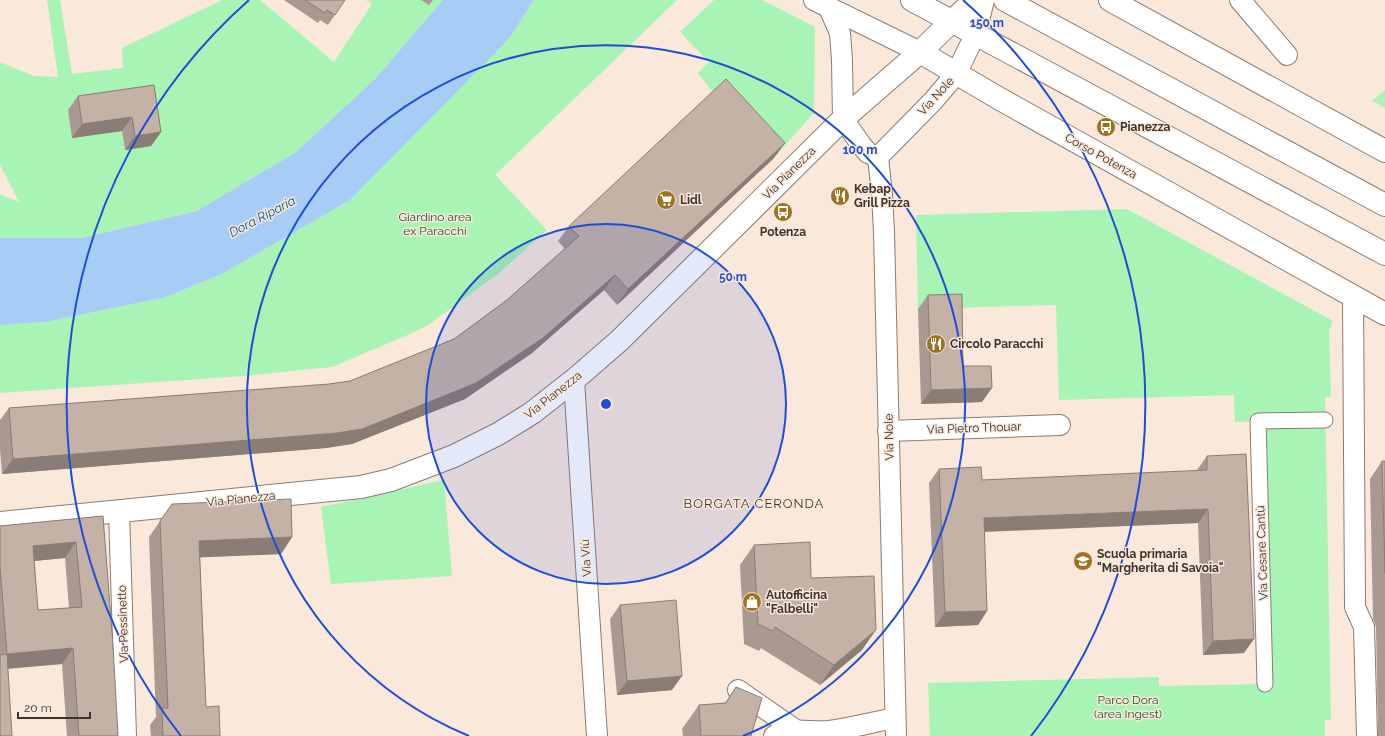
<svg xmlns="http://www.w3.org/2000/svg" width="1385" height="736" font-family="Raleway,sans-serif">
<style>
.green{fill:#a8f4b4;fill-rule:evenodd}
.water{fill:#a7cdf6}
.lines{fill:none;stroke-linecap:round;stroke-linejoin:round}
.pedestrian-casing{stroke:#8c7c70;stroke-width:17}
.minor-casing{stroke:#8c7c70;stroke-width:22}
.tertiary-casing{stroke:#8c7c70;stroke-width:24}
.secondary-casing{stroke:#8c7c70;stroke-width:24}
.primary-casing{stroke:#8c7c70;stroke-width:24}
.pedestrian{stroke:#fff;stroke-width:15}
.minor{stroke:#fff;stroke-width:20}
.tertiary{stroke:#fff;stroke-width:22}
.secondary{stroke:#fff;stroke-width:22}
.primary{stroke:#fff;stroke-width:22}
.wall{fill:#a99990;fill-rule:evenodd}
.shaded-wall{fill:#8a7d75}
.building{fill:#c5b2a7;stroke:#8a7d75;fill-rule:evenodd}
.ring{fill:none;stroke:#1d4ed8;stroke-width:2}
.labels{text-anchor:middle;stroke-width:3;stroke-linejoin:round;paint-order:stroke}
.street-label{font-size:12px;fill:#3a332e;stroke:#fae8db}
.poi-label{font-size:12px;font-weight:bold;fill:#3a332e;stroke:#fae8db;text-anchor:start}
.park-label{font-size:12px;fill:#1d532a;stroke:#fae8db}
.water-label{font-size:13px;font-style:italic;fill:#0b538f;stroke:#fae8db}
.neighbourhood-label{font-size:13px;letter-spacing:1px;fill:#43352b;stroke:#fae8db}
.centre{fill:#1d4ed8;stroke:#fae8db;stroke-width:2}
.ring-label{font-size:12px;text-anchor:middle;font-weight:bold;fill:#1d4ed8;stroke:#fae8db;stroke-width:3;stroke-linejoin:round;paint-order:stroke}
</style>
<rect width="100%" height="100%" fill="#fae8db"/>
<g class="green">
<path d="M47 0H60L72 74 123 68 122 48 222 0H260L334 62 372 4 366 0H421L429 5 433 0H443L375 79 296 152 197 211 81 238H0V194L19 202 0 165V62L34 76 58 77ZM144 99 125 150 122 131Z"/>
<polygon points="534,0 677,0 495,175 547,230 498,274 428,325 410,334 332,367 243,376 0,393 0,325 46,322 166,297 222,274 350,200 508,40"/>
<polygon points="714,0 762,0 815,27 814,113 774,158 715,95 698,73 709,62 680,32"/>
<polygon points="1385,90 1385,108 1372,101"/>
<polygon points="1127,209 1333,321 1329,330 1331,397 1325,397 1331,720 1325,720 1325,736 930,736 928,683 1159,677 1159,686 1265,684 1258,421 1235,422 1234,395 1059,400 1056,305 918,309 916,215"/>
<polygon points="444,480 452,576 331,584 321,507"/>
</g>
<polygon class="water" points="443,0 534,0 508,40 350,200 222,274 166,297 46,322 0,325 0,238 81,238 197,211 296,152 375,79"/>
<g class="lines">
<g class="pedestrian-casing">
<polyline id="pedestrian" points="1265,684 1258,421 1325,420"/>
</g>
<g class="minor-casing">
<g id="minor">
<polyline points="814,0 920,52"/>
<polyline points="1240,0 1287,55"/>
<polyline points="829,8 840,33 842,60 843,119 862,146 868,153 878,157"/>
<polyline points="878,157 882,195 884,232 896,736"/>
<polyline points="878,157 933,101 956,74 976,33 984,0"/>
<polyline points="1353,297 1355,603 1355,607 1364,627 1367,736"/>
<polyline points="574,380 597,736"/>
<polyline points="888,431 1060,425"/>
<polyline points="119,512 126,736"/>
<polyline points="738,690 797,731"/>
<path d="M774 736C789 726 811 733 829 731 851 728 873 722 895 718"/>
</g>
</g>
<g class="tertiary-casing">
<g id="tertiary">
<polyline points="952,21 975,0"/>
<polyline points="0,523 361,487 391,480 454,456 498,434 532,413 574,380 620,340 843,119 920,52"/>
</g>
</g>
<g class="secondary-casing">
<g id="secondary">
<polyline points="1110,0 1385,151"/>
<polyline points="952,21 920,52 1000,99 1385,314"/>
</g>
</g>
<g class="primary-casing">
<g id="primary">
<polyline points="912,0 1385,254"/>
<polyline points="1005,0 1385,205"/>
</g>
</g>
<use href="#pedestrian" class="pedestrian"/>
<use href="#minor" class="minor"/>
<use href="#tertiary" class="tertiary"/>
<use href="#secondary" class="secondary"/>
<use href="#primary" class="primary"/>
</g>
<g class="wall">
<polygon points="284,0 345,0 328,25 320,20 318,23"/>
<polygon points="421,0 433,0 429,5"/>
<polygon points="154,85 161,132 151,146 125,150 122,131 72,138 68,110 78,96"/>
<polygon points="774,158 617,305 604,290 532,353 465,399 352,444 326,448 2,474 0,449 0,420 9,408 329,384 350,381 454,339 507,300 565,249 558,241 569,226"/>
<polygon points="928,295 963,366 982,402 921,404 918,309"/>
<polygon points="1207,456 1244,653 1203,655 1198,523 984,532 987,611 978,625 935,627 929,483 939,469 982,480 1197,471 1197,470"/>
<polygon points="1382,461 1385,461 1385,736 1378,736 1376,627 1373,619 1370,479"/>
<polygon points="172,504 292,537 281,554 200,557 206,707 220,736 151,736 150,725 156,717 149,537"/>
<path d="M103 516 118 736H67L62 664 8 669 0 736V526ZM65 558 69 608 38 610 34 561Z"/>
<polygon points="754,545 811,578 862,650 820,685 761,648 759,651 744,644 740,565"/>
<polygon points="620,605 672,690 617,695 610,619"/>
<polygon points="736,687 751,736 683,736 682,729 699,705 725,703"/>
</g>
<g class="shaded-wall">
<polygon points="132,117 122,131 72,138 82,124"/>
<polygon points="161,132 151,146 125,150 135,136"/>
<polygon points="785,143 774,158 617,305 628,289"/>
<polygon points="615,275 604,290 532,353 465,399 352,444 326,448 2,474 13,459 337,433"/>
<polygon points="992,388 982,402 921,404 931,390"/>
<polygon points="1208,509 1198,523 974,532 984,518"/>
<polygon points="292,537 281,554 188,558 199,541"/>
<polygon points="76,542 65,558 22,562 33,546"/>
<polygon points="987,611 978,625 935,627 945,612"/>
<polygon points="876,630 862,650 820,685 834,665"/>
<polygon points="1254,639 1244,653 1203,655 1213,641"/>
<polygon points="73,648 62,664 0,669 7,654"/>
<polygon points="682,676 672,690 617,695 627,681"/>
</g>
<g class="building">
<polygon points="305,0 345,0 335,15 327,10 325,13"/>
<polygon points="726,79 785,143 628,289 615,275 543,338 476,383 362,429 337,433 13,459 9,408 329,384 350,381 454,339 507,300 579,236 569,226"/>
<polygon points="154,85 161,132 135,136 132,117 82,124 78,96"/>
<polygon points="962,294 963,366 991,366 992,388 931,390 928,295"/>
<polygon points="1246,454 1254,639 1213,641 1208,509 984,518 987,611 945,612 939,469 981,467 982,480 1207,470 1207,456"/>
<polygon points="1382,461 1385,461 1385,573"/>
<polygon points="291,499 292,537 199,541 206,707 219,706 220,736 163,736 162,708 168,708 160,521 172,504"/>
<path d="M103 516 113 645 118 736H79L73 648 7 654 12 736H0V655L7 654 0 566V526ZM76 542 82 607 38 610 33 546Z"/>
<polygon points="810,542 811,578 874,576 876,630 834,665 775,627 773,631 758,624 754,545"/>
<polygon points="676,600 682,676 627,681 620,605"/>
<polygon points="736,687 762,698 751,736 701,736 699,705 726,703"/>
</g>
<circle cx="606" cy="404" r="180" fill="#1d4ed8" fill-opacity=".12"/>
<g class="ring">
<circle cx="606" cy="404" r="180"/>
<path d="M469 736A359 359 0 1 1 743 736"/>
<path d="M181 736A539 539 0 0 1 249 0M963 0A539 539 0 0 1 1031 736"/>
</g>
<defs>
<g id="bus-disc" transform="scale(1)"><circle r="9.5" fill="#9c7421" stroke="#fae8db"/><path d="M-5-6H5V4H4V6H2V4H-2V6H-4V4H-5ZM-3.5-4V0h7V-4ZM-3.5 1.2v1.5H-2V1.2ZM2 1.2v1.5H3.5V1.2Z" fill="#fff"/></g>
<g id="restaurant-disc" transform="scale(1)"><circle r="9.5" fill="#9c7421" stroke="#fae8db"/><path d="M-5-6h1v4h1v-4h1v4h1v-4h1v5L-1.5 .5V6h-2V.5L-5-1ZM5-6V6H3V1.5H1.5Q1.5-4 5-6Z" fill="#fff"/></g>
<g id="supermarket-disc" transform="scale(1)"><circle r="9.5" fill="#9c7421" stroke="#fae8db"/><path d="M-6-5.5h2.5l.6 2H6L4.5 2H-2.5L-4.4-4H-6ZM-1.5 3.2a1.3 1.3 0 1 0 .1 0ZM3 3.2a1.3 1.3 0 1 0 .1 0Z" fill="#fff"/></g>
<g id="school-disc" transform="scale(1)"><circle r="9.5" fill="#9c7421" stroke="#fae8db"/><path d="M0-5L7-2L0 1L-7-2ZM-4 1L0 2.5L4 1V4Q0 6-4 4Z" fill="#fff"/></g>
<g id="shop-disc" transform="scale(1)"><circle r="9.5" fill="#9c7421" stroke="#fae8db"/><path d="M-5-2.5h2.3a2.7 3.5 0 0 1 5.4 0H5L5.5 6h-11ZM-1.5-2.5h3a1.5 2.3 0 0 0-3 0Z" fill="#fff"/></g>
</defs>
<g fill-rule="evenodd">
<use href="#bus-disc" x="1106" y="127"/>
<use href="#restaurant-disc" x="840" y="196"/>
<use href="#supermarket-disc" x="666" y="200"/>
<use href="#bus-disc" x="783" y="212"/>
<use href="#restaurant-disc" x="936" y="344"/>
<use href="#school-disc" x="1083" y="561"/>
<use href="#shop-disc" x="752" y="602"/>
</g>
<g class="labels">
<g class="street-label">
<text transform="translate(936 96) rotate(-48)" y="4">Via Nole</text>
<text transform="translate(1101 156) rotate(29)" y="4">Corso Potenza</text>
<text transform="translate(789 173) rotate(-45)" y="4">Via Pianezza</text>
<text transform="translate(553 395) rotate(-38)" y="4">Via Pianezza</text>
<text transform="translate(974 428) rotate(-2)" y="4">Via Pietro Thouar</text>
<text transform="translate(889 437) rotate(-91)" y="4">Via Nole</text>
<text transform="translate(241 499) rotate(-6)" y="4">Via Pianezza</text>
<text transform="translate(1262 553) rotate(-92)" y="4">Via Cesare Cantù</text>
<text transform="translate(586 558) rotate(-94)" y="4">Via Viù</text>
<text transform="translate(123 624) rotate(-92)" y="4">Via Pessinetto</text>
</g>
<g class="poi-label">
<text x="1120" y="131">Pianezza</text>
<text x="854" y="193">Kebap<tspan x="854" dy="14">Grill Pizza</tspan></text>
<text x="680" y="204">Lidl</text>
<text x="783" y="236" text-anchor="middle">Potenza</text>
<text x="950" y="348">Circolo Paracchi</text>
<text x="1097" y="558">Scuola primaria<tspan x="1097" dy="14">"Margherita di Savoia"</tspan></text>
<text x="766" y="599">Autofficina<tspan x="766" dy="14">"Falbelli"</tspan></text>
</g>
<g class="park-label">
<text x="435" y="221">Giardino area<tspan x="435" dy="14">ex Paracchi</tspan></text>
<text x="1128" y="704">Parco Dora<tspan x="1128" dy="14">(area Ingest)</tspan></text>
</g>
<g class="water-label">
<text transform="translate(262 216) rotate(-28)" y="5">Dora Riparia</text>
</g>
<g class="neighbourhood-label">
<text x="754" y="508">BORGATA CERONDA</text>
</g>
</g>
<circle cx="606" cy="404" r="6" class="centre"/>
<g class="ring-label">
<text x="987" y="27">150 m</text>
<text x="860" y="154">100 m</text>
<text x="733" y="281">50 m</text>
</g>
<path d="M18 712v6h72v-6" fill="none" stroke="#3a332e" stroke-width="2"/>
<text x="24" y="712" font-size="12" fill="#3a332e" stroke="#fae8db" stroke-width="3" paint-order="stroke">20 m</text>
</svg>
